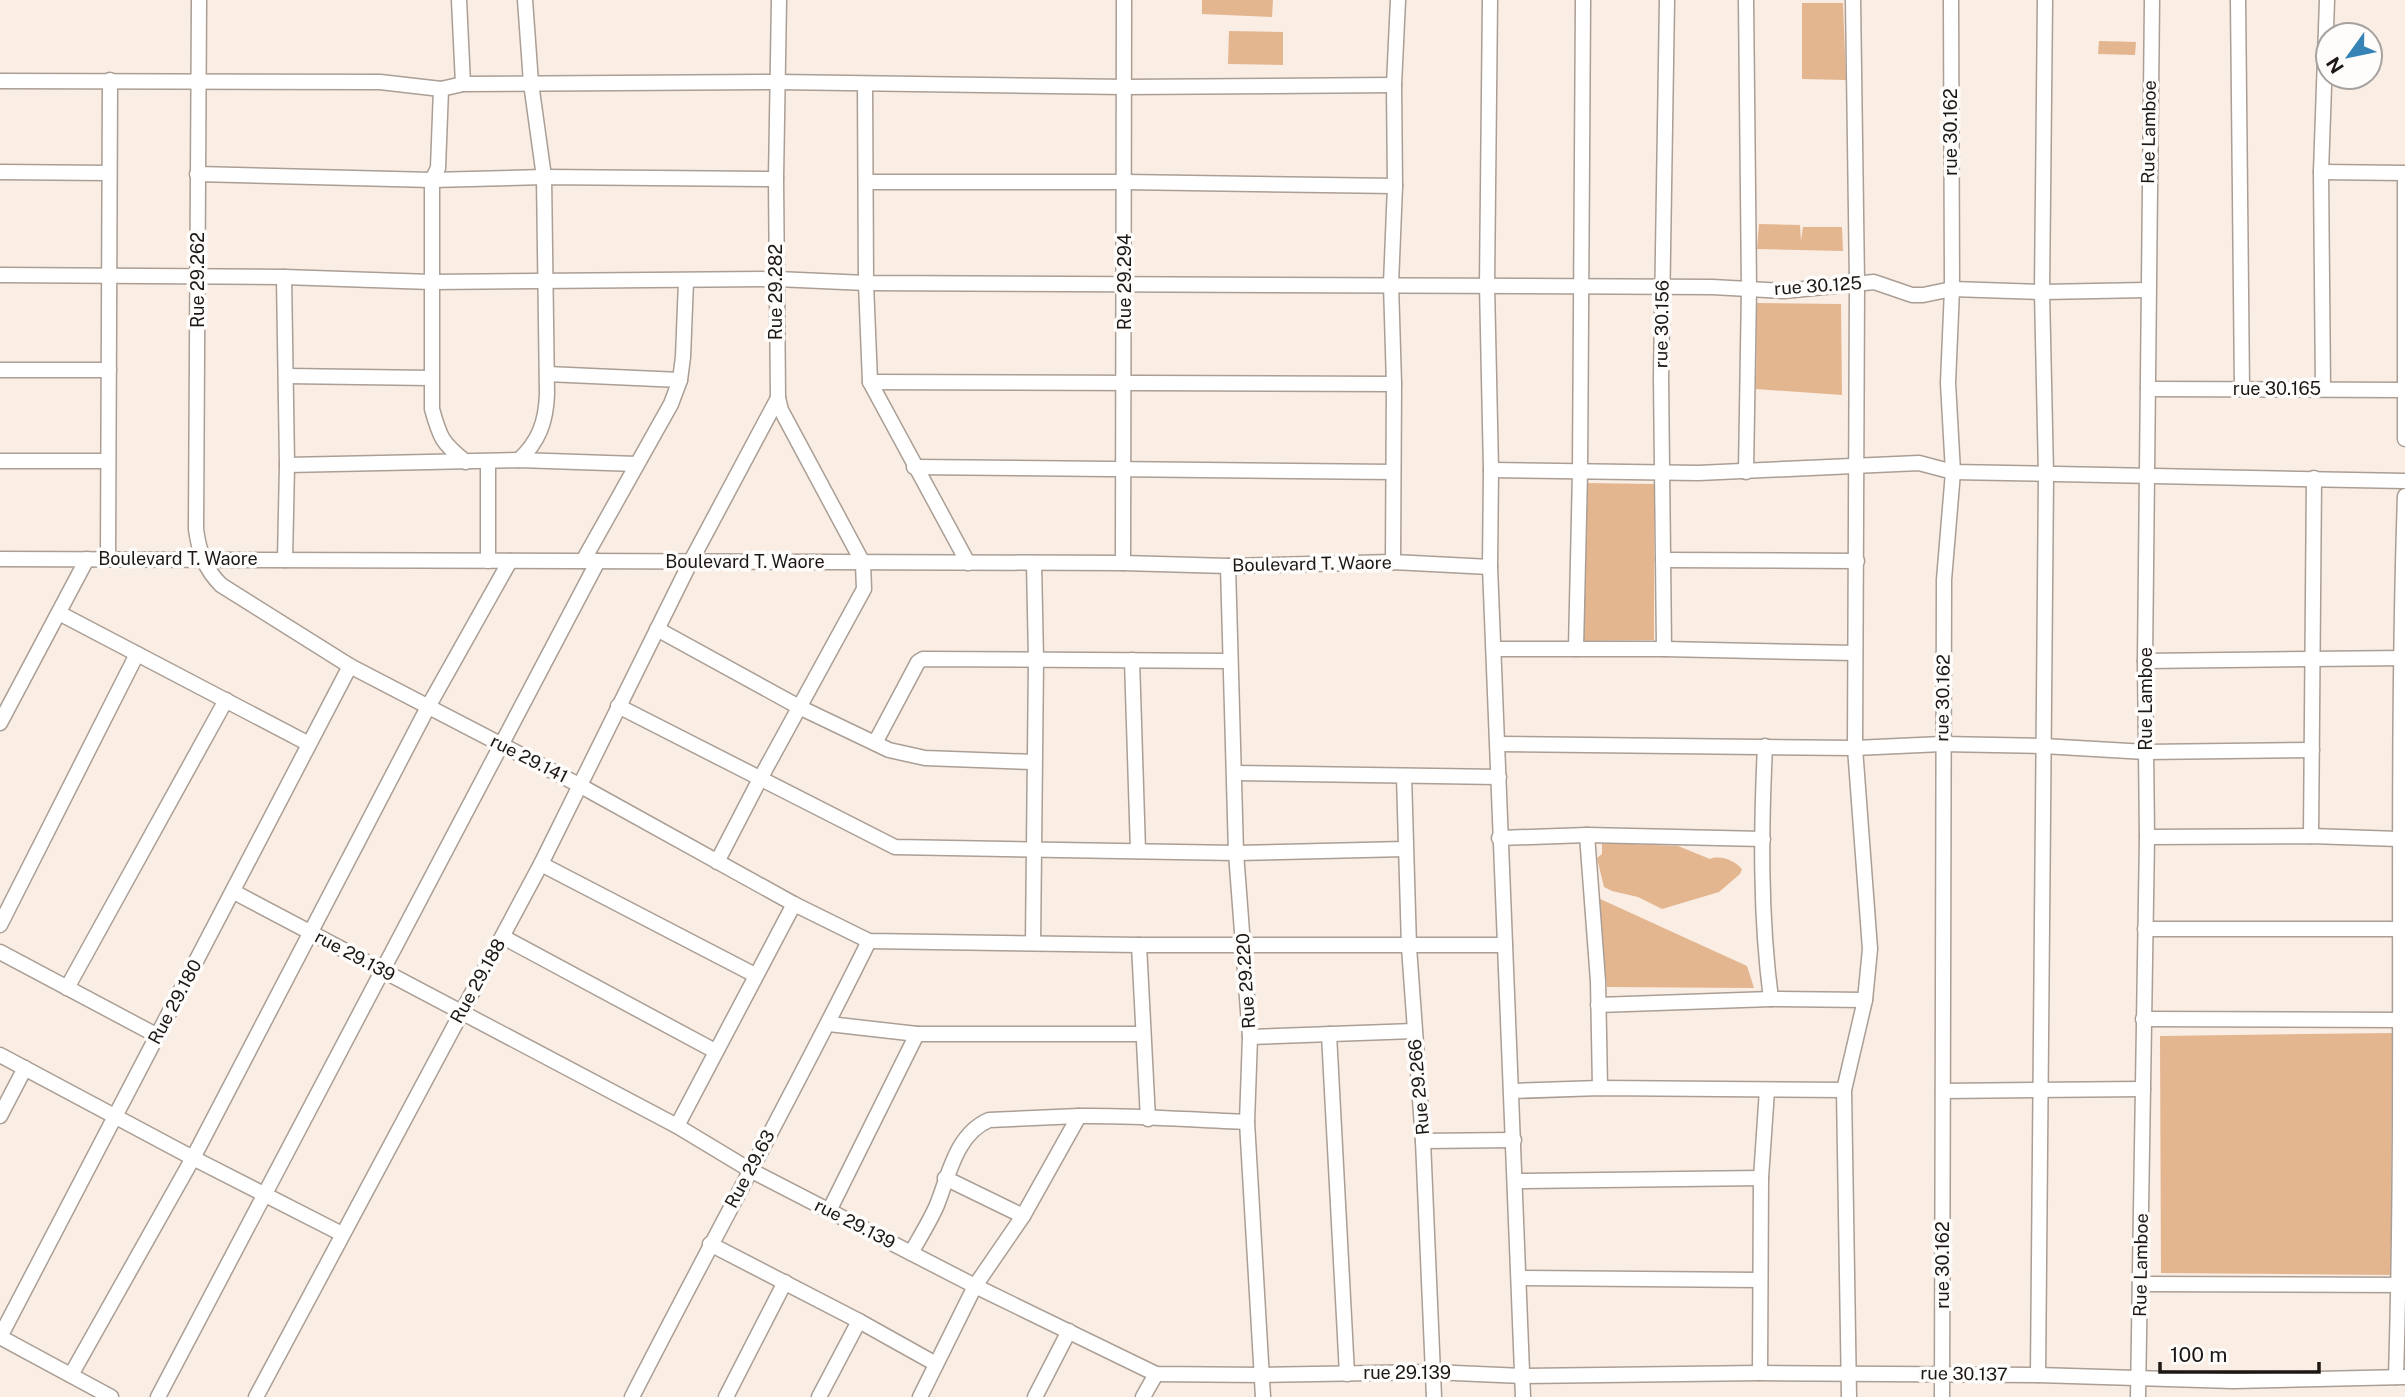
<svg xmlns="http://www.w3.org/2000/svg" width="2405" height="1397" font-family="'Public Sans',sans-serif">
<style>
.green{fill:#e4b690}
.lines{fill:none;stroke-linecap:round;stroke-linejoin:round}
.minor-casing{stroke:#aa9e95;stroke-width:17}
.minor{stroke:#fff;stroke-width:14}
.labels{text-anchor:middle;stroke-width:7;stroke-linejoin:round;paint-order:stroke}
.street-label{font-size:18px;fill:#1d1815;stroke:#fffdfb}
</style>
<rect width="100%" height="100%" fill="#f9ede4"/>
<g class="green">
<polygon points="1202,0 1273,0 1272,17 1202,14"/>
<polygon points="1802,3 1843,3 1846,80 1802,79"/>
<polygon points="1229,31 1283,32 1283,65 1228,64"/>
<polygon points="2099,41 2136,42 2135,55 2098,54"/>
<polygon points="1759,224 1800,225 1801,241 1803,227 1842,227 1843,251 1757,249"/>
<polygon points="1757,303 1841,304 1842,395 1756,389"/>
<polygon points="1585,483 1654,484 1654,640 1579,641"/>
<path d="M1602 843 1678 846 1710 859C1720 855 1734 860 1742 869L1740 874 1719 892 1662 909 1638 897 1612 891 1604 887 1597 858 1602 854Z"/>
<polygon points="1598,898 1747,966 1754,988 1607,987"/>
<polygon points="2392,1033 2391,1275 2161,1273 2160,1036"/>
</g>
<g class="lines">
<g class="minor-casing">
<g id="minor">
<path d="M199 0 196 529C199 552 205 569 221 585L350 666 579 785 794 904 869 941 1139 945H1505"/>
<polyline points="459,0 463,84"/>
<polyline points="1490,0 1487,285 1491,470 1490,567 1523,1397"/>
<polyline points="2238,0 2242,389"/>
<polyline points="0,81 380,82 441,89 463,84 778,82 1125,87 1394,85"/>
<polyline points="865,84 866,283 870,382 968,563"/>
<path d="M441 89 438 168 432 180V409C440 438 442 443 466 462"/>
<polyline points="0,172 109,173"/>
<polyline points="2321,172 2405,173 2405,439"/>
<polyline points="197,174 432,180 544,177 776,179"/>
<polyline points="866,182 1125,182 1395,186"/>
<polyline points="0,275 284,277 431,282 777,279 866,283 1712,287 1784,291 1874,282 1912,295 1923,295 1952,289 2042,292 2147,290"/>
<polyline points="284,277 287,465 285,560"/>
<polyline points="0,370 109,370"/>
<polyline points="547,374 680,380"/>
<polyline points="286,376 431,378"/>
<polyline points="870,382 1394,384"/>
<polyline points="2148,389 2405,390"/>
<polyline points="2323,389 2321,172 2327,0"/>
<path d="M519 460C539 441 546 422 547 394L544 177 531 83 525 0"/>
<polyline points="0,461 108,461"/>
<polyline points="287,465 519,460 637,464"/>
<polyline points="914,467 1393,472"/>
<polyline points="1491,470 1698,473 1919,463 1953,472 2405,481"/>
<polyline points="1746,472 1749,289 1746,0"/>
<polyline points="0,559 1123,563 1228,566 1393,562 1490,567"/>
<polyline points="108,559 110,80"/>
<polyline points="1663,560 1857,561"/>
<polyline points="488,561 488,462"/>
<polyline points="583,561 671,404 680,380 683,357 686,281"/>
<polyline points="1393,562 1394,384 1391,284 1395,186 1394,85 1398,0"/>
<polyline points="1123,563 1124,0"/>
<polyline points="1228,566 1236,853 1250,1037 1247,1122 1263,1397"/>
<polyline points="59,613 309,744"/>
<polyline points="657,629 799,707 889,750 925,758 1033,762"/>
<polyline points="1494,649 1664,649 1855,653"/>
<polyline points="1576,649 1580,472 1583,0"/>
<polyline points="1664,649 1661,377 1667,0"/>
<polyline points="1132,660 1138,851"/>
<polyline points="2145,661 2405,658"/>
<polyline points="618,706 895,847 1236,853 1405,849"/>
<polyline points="0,723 87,559"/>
<polyline points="875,743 918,662 923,659 1230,661"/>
<polyline points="1498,744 1855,748 1942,744 2043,746 2146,752 2312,750"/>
<path d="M1765 746C1761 830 1760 916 1771 999"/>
<polyline points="1235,773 1499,777"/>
<polyline points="1404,776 1409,947 1423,1141 1434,1397"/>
<polyline points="1587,835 1598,981 1600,1088"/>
<polyline points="2311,836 2314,478"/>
<polyline points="2147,837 2311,836 2399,839"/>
<polyline points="1499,838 1587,835 1763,839"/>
<polyline points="717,862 760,779 864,589 863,563 781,410 778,398 776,179 779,0"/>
<polyline points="541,864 755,975"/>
<polyline points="234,892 677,1126 750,1170 975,1286 1156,1374 1262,1375 1432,1372 1523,1376 1760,1373 2038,1375 2233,1381 2405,1377"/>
<polyline points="0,925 137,654"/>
<polyline points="2145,929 2405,929"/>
<polyline points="503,937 715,1051"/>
<polyline points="1033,943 1036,660 1034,563"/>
<polyline points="1139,945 1148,1119"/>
<polyline points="0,952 156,1035"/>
<polyline points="67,988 226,700"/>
<polyline points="1598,1005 1771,999 1865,1000"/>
<polyline points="2143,1019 2405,1020"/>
<polyline points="829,1024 917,1034 1143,1034"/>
<polyline points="1329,1034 1347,1374"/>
<polyline points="1250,1037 1414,1031"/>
<polyline points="0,1055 193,1158 342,1234"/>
<polyline points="1513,1091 1600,1088 1844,1090"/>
<polyline points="1943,1091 2143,1089"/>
<polyline points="0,1116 25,1068"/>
<polyline points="677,1126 794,904"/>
<polyline points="1423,1141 1514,1140"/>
<polyline points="945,1178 1023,1216"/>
<polyline points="1516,1181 1761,1178"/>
<polyline points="829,1211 917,1034"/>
<polyline points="710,1244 859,1321 936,1364"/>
<path d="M911 1253C920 1237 930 1221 937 1205 949 1175 956 1134 989 1120L1079 1116"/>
<polyline points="1519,1278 1760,1280"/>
<polyline points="2141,1284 2405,1285"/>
<polyline points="0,1337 350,666"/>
<polyline points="0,1337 111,1397"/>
<polyline points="1760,1373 1761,1178 1767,1090"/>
<polyline points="71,1375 193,1158 428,707 510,561"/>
<polyline points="2038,1375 2046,475 2042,292 2045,0"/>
<path d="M2396 1377C2405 1083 2395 789 2405 496"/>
<polyline points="158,1397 598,561"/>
<polyline points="256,1397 541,864 691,561 778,398"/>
<path d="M632 1397C710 1244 793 1095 869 941"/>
<polyline points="726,1397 785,1282"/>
<polyline points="819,1397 859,1321"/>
<path d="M920 1397 975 1286 1023 1216 1079 1116C1135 1115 1191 1120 1247 1122"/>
<polyline points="1035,1397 1069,1331"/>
<polyline points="1143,1397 1156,1374"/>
<polyline points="1849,1397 1844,1090 1865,1000 1870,949 1855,748 1857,283 1853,0"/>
<polyline points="1942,1397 1944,580 1953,472 1948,383 1952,289 1951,0"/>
<polyline points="2138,1397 2147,837 2145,661 2152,0"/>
</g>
</g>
<use href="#minor" class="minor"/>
</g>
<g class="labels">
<g class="street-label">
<text transform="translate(1951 132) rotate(-90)" y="6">rue 30.162</text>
<text transform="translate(2149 132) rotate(-89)" y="6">Rue Lamboe</text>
<text transform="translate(198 280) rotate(-90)" y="6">Rue 29.262</text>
<text transform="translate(1125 282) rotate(-90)" y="6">Rue 29.294</text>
<text transform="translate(1818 286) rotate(-4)" y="6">rue 30.125</text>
<text transform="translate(776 292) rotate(-90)" y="6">Rue 29.282</text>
<text transform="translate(1662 324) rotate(-89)" y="6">rue 30.156</text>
<text x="2277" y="395">rue 30.165</text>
<text x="178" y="565">Boulevard T. Waore</text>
<text x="745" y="568">Boulevard T. Waore</text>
<text transform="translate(1312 564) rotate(-1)" y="6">Boulevard T. Waore</text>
<text transform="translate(1943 698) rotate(-89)" y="6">rue 30.162</text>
<text transform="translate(2146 699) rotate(-90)" y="6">Rue Lamboe</text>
<text transform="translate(529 759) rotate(27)" y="6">rue 29.141</text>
<text transform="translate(355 956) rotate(28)" y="6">rue 29.139</text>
<text transform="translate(478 981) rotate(-61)" y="6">Rue 29.188</text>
<text transform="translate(1246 981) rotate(-94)" y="6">Rue 29.220</text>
<text transform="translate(175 1002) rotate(-62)" y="6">Rue 29.180</text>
<text transform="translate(1419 1087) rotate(-95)" y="6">Rue 29.266</text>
<text transform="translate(750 1169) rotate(-62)" y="6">Rue 29.63</text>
<text transform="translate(855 1224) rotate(27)" y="6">rue 29.139</text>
<text transform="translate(1943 1265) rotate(-90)" y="6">rue 30.162</text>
<text transform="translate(2141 1265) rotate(-89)" y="6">Rue Lamboe</text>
<text x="1407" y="1379">rue 29.139</text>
<text transform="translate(1964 1374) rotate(1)" y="6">rue 30.137</text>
</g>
</g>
<g transform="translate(2349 56) rotate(237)"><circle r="33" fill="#fffdfb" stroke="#a5a19f" stroke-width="2"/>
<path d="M0-5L12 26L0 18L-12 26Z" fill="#3684b6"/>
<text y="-10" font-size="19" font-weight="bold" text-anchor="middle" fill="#1d1815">N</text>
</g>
<path d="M2160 1362v10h159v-10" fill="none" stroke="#1d1815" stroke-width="3.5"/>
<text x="2170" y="1362" font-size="21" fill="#1d1815" stroke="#fffdfb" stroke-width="5" paint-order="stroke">100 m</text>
</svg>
